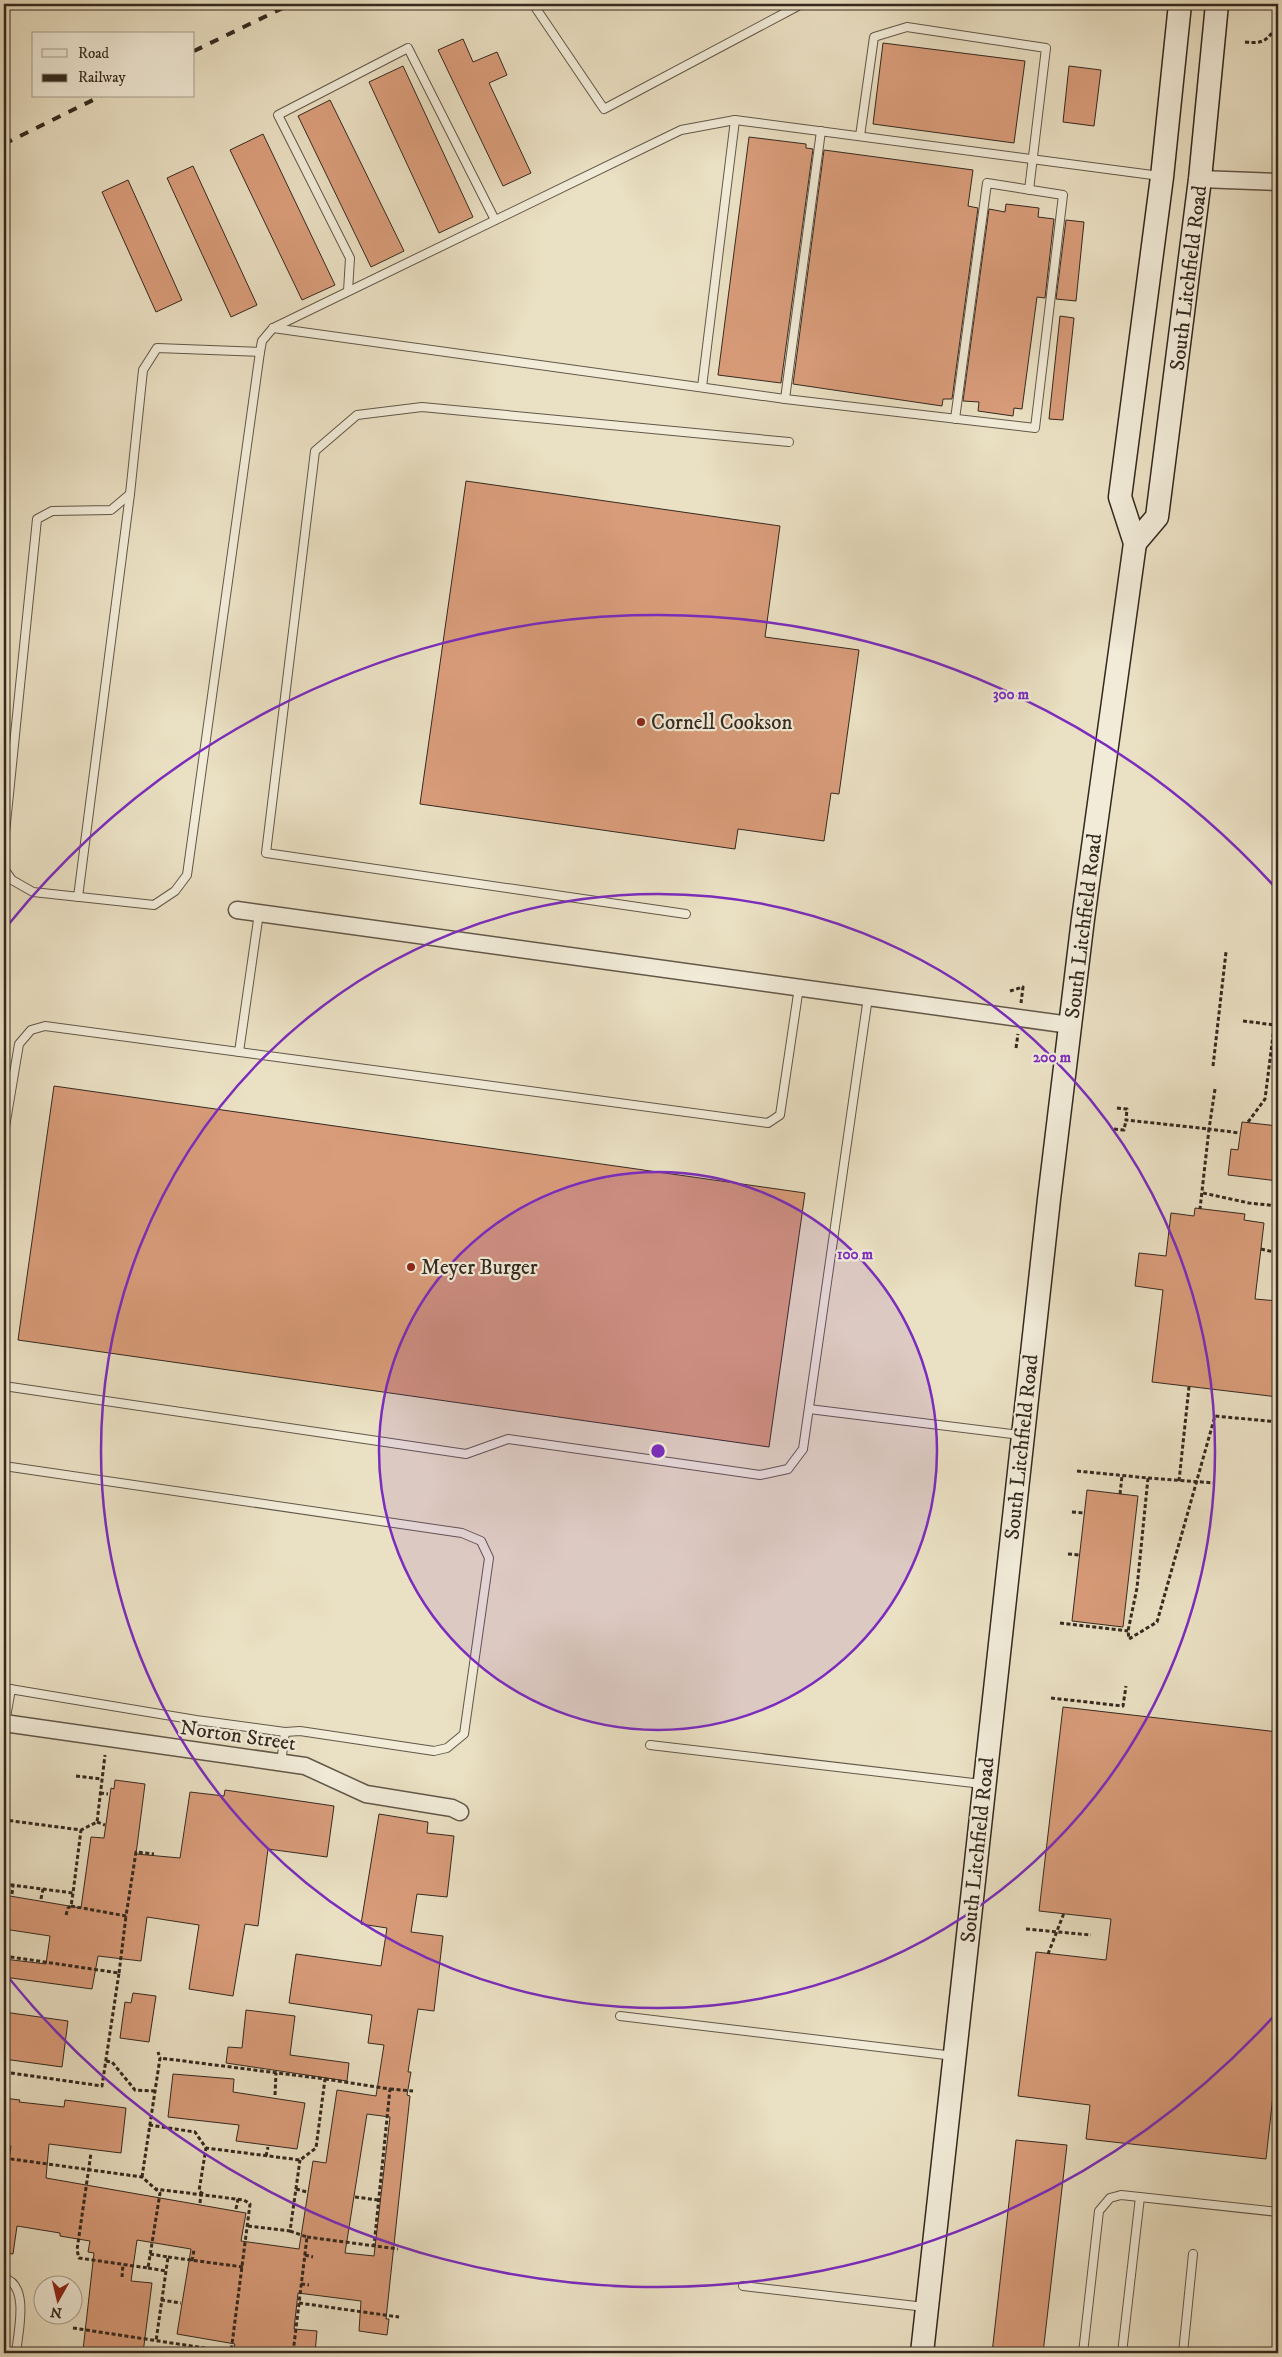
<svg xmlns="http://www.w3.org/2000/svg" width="1282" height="2357" font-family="'IM FELL DW Pica',serif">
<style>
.building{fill:#d99c7a;stroke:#34291f;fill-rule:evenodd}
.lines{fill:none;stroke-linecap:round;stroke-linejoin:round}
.service-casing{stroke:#625748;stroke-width:10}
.minor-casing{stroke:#625748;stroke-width:19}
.secondary-casing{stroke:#34291f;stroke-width:25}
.path{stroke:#34291f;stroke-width:3;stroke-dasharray:4 2.5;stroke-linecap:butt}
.service{stroke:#f1ebd8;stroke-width:8}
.minor{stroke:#f1ebd8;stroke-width:16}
.secondary{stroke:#f1ebd8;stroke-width:22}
.rail{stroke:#34291f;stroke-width:4;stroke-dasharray:9 9;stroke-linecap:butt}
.ring{fill:none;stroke:#7b2cbf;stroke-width:2.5}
.poi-dot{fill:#8f2418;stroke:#f1ebd8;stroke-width:2}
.labels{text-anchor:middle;stroke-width:4.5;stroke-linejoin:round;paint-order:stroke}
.street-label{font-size:21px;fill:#34291f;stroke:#f1ebd8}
.poi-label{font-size:21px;fill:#34291f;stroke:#f1ebd8;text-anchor:start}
.centre{fill:#7b2cbf;stroke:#f1ebd8;stroke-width:2.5}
.ring-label{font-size:15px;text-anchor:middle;font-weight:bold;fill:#7b2cbf;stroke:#f1ebd8;stroke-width:4.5;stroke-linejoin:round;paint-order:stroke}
</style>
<rect width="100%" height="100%" fill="#eae0c3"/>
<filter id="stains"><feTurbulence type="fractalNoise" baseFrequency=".004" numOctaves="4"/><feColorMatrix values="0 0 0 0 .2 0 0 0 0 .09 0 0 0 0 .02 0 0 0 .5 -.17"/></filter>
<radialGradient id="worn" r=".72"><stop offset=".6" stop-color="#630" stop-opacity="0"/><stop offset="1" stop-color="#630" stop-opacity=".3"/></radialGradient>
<g class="building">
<polygon points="463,39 473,62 497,52 507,75 489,83 531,173 503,186 438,50"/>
<polygon points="883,43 1025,61 1014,143 873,124"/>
<polygon points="403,66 473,217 439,233 369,82"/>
<polygon points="1069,66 1101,70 1094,126 1063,122"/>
<polygon points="330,100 404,251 371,267 298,116"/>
<polygon points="263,134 335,285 302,300 230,150"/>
<polygon points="749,137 806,144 806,148 813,149 781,383 718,375"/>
<polygon points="824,150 973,170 968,206 978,208 952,399 943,399 942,406 793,384"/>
<polygon points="193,166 257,305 231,317 167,178"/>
<polygon points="128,180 182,300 156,312 102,192"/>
<polygon points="1006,204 1039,208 1038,217 1054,219 1045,298 1037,297 1022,409 1014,408 1013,416 978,411 979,402 963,401 989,209 1005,212"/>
<polygon points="1066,220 1084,222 1076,301 1056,299"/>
<polygon points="1060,316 1074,318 1063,420 1049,419"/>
<polygon points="466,481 780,526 765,637 859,650 839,794 831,793 824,841 738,829 735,849 420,804"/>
<polygon points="54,1086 805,1193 769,1447 18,1340"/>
<polygon points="1242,1122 1278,1126 1278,1181 1228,1175 1231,1149 1238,1150"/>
<polygon points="1195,1208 1245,1214 1244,1220 1264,1223 1255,1299 1278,1301 1278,1397 1152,1382 1163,1290 1135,1286 1139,1253 1166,1256 1171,1213 1194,1216"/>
<polygon points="1087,1490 1138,1496 1123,1627 1072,1621"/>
<polygon points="1063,1707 1278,1732 1278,2050 1266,2159 1086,2139 1090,2105 1018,2096 1036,1952 1106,1960 1111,1919 1039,1911"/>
<polygon points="115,1780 145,1784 136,1854 180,1858 190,1792 224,1796 225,1790 334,1806 327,1857 268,1849 258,1926 245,1924 233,1996 189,1989 199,1925 147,1917 141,1961 98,1956 92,1989 4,1977 4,1959 46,1964 50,1936 4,1929 4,1895 81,1908 91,1837 104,1838 111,1788 114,1789"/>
<path d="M379 1814 428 1822 427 1833 454 1836 447 1897 417 1894 411 1932 443 1936 434 2011 418 2009 408 2072H411L407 2095 410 2096 386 2319H389L387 2335 359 2331 361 2301 298 2293 294 2329 317 2331 315 2353H233L235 2344 177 2334 191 2249 137 2240 131 2281 152 2283 143 2353H105L83 2350 94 2253 88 2252 90 2241 60 2236V2233L17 2226 13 2254 4 2253V2198L11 2146 4 2145V2098L20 2100 19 2102 64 2107 65 2100 126 2108 121 2153 49 2144 46 2178 246 2213 241 2241 299 2249 313 2161 326 2163 337 2090 376 2096 384 2045 368 2043 372 2015 289 2003 296 1954 381 1966 387 1928 361 1924ZM367 2114 390 2117 374 2256 345 2253Z"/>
<polygon points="133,1993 156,1996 149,2042 120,2038 125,2002 131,2003"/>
<polygon points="246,2010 295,2016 290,2055 349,2063 347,2081 226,2063 228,2047 242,2048"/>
<polygon points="4,2012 68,2021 62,2067 4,2059"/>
<polygon points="173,2074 234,2079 233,2092 305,2103 297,2149 236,2141 239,2125 168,2117"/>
<polygon points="1016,2140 1067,2145 1043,2353 992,2353"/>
</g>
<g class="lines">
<g class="service-casing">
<g id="service">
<polyline points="533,4 604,109 798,6"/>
<polyline points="860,136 874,37 907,27 1046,48 1029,190"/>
<polyline points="348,291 350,258 278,115 408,48 495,220"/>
<polyline points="273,328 785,399 1035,428 1063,195 987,183 955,419"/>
<polyline points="702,387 735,120"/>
<polyline points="785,399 821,131"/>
<polyline points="4,843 37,519 52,511 111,510 130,494 143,370 157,348 260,352"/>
<polyline points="4,869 12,880 33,892 154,905 175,891 187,875 260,352 262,341 273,328 681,130 735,120 1160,176"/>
<polyline points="78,897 130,494"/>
<polyline points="686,914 266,853 315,451 357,415 422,407 789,442"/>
<polyline points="239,1052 259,913"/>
<polyline points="4,1133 19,1044 31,1030 45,1026 768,1123 780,1115 799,987"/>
<polyline points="4,1386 466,1454 508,1439 760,1475 788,1469 803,1449 868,997"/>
<polyline points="809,1409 1020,1435"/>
<polyline points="4,1466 462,1533 481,1541 489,1558 464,1734 447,1748 434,1751 300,1731 285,1732 196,1720 4,1688"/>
<polyline points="5,1723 11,1689"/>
<polyline points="650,1745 982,1784"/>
<polyline points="281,1763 285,1732"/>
<polyline points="620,2016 954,2056"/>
<polyline points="1277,2212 1278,2197"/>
<path d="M4 2278C30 2285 18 2333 16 2353"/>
<polyline points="743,2286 925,2307"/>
<polyline points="1083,2353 1099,2211 1110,2198 1121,2195 1278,2212"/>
<polyline points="1122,2353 1140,2197"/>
<polyline points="1183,2353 1193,2254"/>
</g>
</g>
<g class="minor-casing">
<g id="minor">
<polyline points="1200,179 1278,182"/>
<polyline points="237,910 1070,1025"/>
<polyline points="4,1723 305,1766 366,1794 452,1808 460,1812"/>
</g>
</g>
<g class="secondary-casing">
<g id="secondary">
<polyline points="1135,543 1157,517 1200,179 1217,4"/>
<polyline points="922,2353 1049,1199 1083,919 1135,543 1120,497 1162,177 1180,4"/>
</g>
</g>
<g class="path">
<path d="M1245 42C1265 44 1266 40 1278 26"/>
<polyline points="1010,991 1023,987 1021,1003"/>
<polyline points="1243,1021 1275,1025"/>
<polyline points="1016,1048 1018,1034"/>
<polyline points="1213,1066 1226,952"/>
<polyline points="1215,1089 1209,1129 1240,1133"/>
<polyline points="1117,1108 1127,1109 1126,1120 1209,1129 1200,1209"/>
<polyline points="1248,1122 1265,1099 1278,996"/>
<polyline points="1114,1129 1124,1130 1126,1120"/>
<polyline points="1203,1193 1249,1203 1278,1206"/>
<polyline points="1261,1249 1278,1253"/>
<polyline points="1077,1471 1148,1478 1137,1588 1128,1631 1129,1639 1157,1622 1215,1416 1278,1422"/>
<polyline points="1148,1478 1215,1483"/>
<polyline points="1179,1481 1189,1387"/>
<polyline points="1120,1494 1122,1476"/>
<polyline points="1072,1512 1084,1513"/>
<polyline points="1068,1554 1079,1555"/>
<polyline points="1060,1623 1128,1631"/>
<polyline points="1051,1698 1123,1706 1126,1686"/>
<polyline points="76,1776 102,1779"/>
<polyline points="100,1793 108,1794"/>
<polyline points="4,1818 5,1820 81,1830 97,1822 105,1755"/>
<polyline points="97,1822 105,1825"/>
<polyline points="4,1831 5,1820"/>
<polyline points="4,1884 73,1893 81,1830"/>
<polyline points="12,1894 13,1885"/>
<polyline points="41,1899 43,1889"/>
<polyline points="71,1906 126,1916 136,1852 154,1854"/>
<polyline points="66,1915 68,1908 71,1906 73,1893"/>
<polyline points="1026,1929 1091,1935"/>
<polyline points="1048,1954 1064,1913"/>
<polyline points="4,1956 119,1973 102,2086 4,2072"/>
<polyline points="119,1973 126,1916"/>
<polyline points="106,2061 112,2062 135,2090 154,2091"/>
<polyline points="325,2079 390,2089 374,2246"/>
<polyline points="390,2089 413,2091"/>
<polyline points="275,2095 276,2073"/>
<polyline points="149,2125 195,2132 206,2148 300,2160 316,2148 325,2079 160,2058"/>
<polyline points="266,2156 268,2147"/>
<polyline points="4,2158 142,2177 160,2193 148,2268 79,2258 77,2250 91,2153"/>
<polyline points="142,2177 160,2058 158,2052"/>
<polyline points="296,2189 307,2192"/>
<polyline points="203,2194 199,2191 206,2148"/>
<polyline points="355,2197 378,2200"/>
<polyline points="200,2203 201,2194"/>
<polyline points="236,2209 238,2199"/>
<polyline points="248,2226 290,2231 300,2160"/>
<polyline points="290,2231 307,2237 293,2353"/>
<polyline points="307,2237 398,2249"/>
<polyline points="150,2254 168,2257 156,2341"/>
<polyline points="305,2255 313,2257"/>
<polyline points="168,2257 243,2267"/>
<polyline points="192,2261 194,2250"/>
<polyline points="148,2268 166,2271"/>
<polyline points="122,2277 123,2264"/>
<polyline points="301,2284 309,2285"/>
<polyline points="161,2300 181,2303"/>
<polyline points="299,2303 399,2317"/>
<polyline points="73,2328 231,2352 250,2204 244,2200 155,2189"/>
</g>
<use href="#service" class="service"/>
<use href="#minor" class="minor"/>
<use href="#secondary" class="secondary"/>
<g class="rail">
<polyline points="194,51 291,4"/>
<polyline points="4,144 101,96"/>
</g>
</g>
<circle cx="658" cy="1451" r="279" fill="#7b2cbf" fill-opacity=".12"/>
<g class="ring">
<circle cx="658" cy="1451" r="279"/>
<circle cx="658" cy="1451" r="557"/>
<path d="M1274 2016A836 836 0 0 1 8 1977M8 925A836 836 0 0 1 1274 886"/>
</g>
<g class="poi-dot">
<circle cx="641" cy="722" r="5"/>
<circle cx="411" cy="1267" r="5"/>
</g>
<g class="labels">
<g class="street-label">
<text transform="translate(1188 278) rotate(-83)" y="7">South Litchfield Road</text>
<text transform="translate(1083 926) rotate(-83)" y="7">South Litchfield Road</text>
<text transform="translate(1021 1447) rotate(-84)" y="7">South Litchfield Road</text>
<text transform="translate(238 1735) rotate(8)" y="7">Norton Street</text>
<text transform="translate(977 1850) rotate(-84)" y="7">South Litchfield Road</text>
</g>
<g class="poi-label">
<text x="651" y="729">Cornell Cookson</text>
<text x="421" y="1274">Meyer Burger</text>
</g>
</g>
<circle cx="658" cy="1451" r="8" class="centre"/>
<g class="ring-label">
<text x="1011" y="699">300 m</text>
<text x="1052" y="1062">200 m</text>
<text x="855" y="1259">100 m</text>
</g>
<rect width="1282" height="2357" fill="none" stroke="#eae0c3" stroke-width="20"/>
<rect x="5" y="5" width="1272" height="2347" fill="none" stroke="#34291f" stroke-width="2.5"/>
<rect x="10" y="10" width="1262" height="2337" fill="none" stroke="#34291f"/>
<rect x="32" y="32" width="162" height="65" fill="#f1ebd8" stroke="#a59d8e"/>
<rect x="42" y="49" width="25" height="8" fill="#f1ebd8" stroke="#a59d8e"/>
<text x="78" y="58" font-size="15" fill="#34291f">Road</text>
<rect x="42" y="74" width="25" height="8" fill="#34291f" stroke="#a59d8e"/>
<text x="78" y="82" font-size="15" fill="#34291f">Railway</text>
<g transform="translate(58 2300) rotate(188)"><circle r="24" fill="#f1ebd8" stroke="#a59d8e"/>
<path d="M0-4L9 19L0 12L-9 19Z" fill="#8f2418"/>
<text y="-8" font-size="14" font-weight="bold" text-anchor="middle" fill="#34291f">N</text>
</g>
<rect width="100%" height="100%" filter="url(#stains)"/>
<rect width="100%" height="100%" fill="url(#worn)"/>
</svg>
